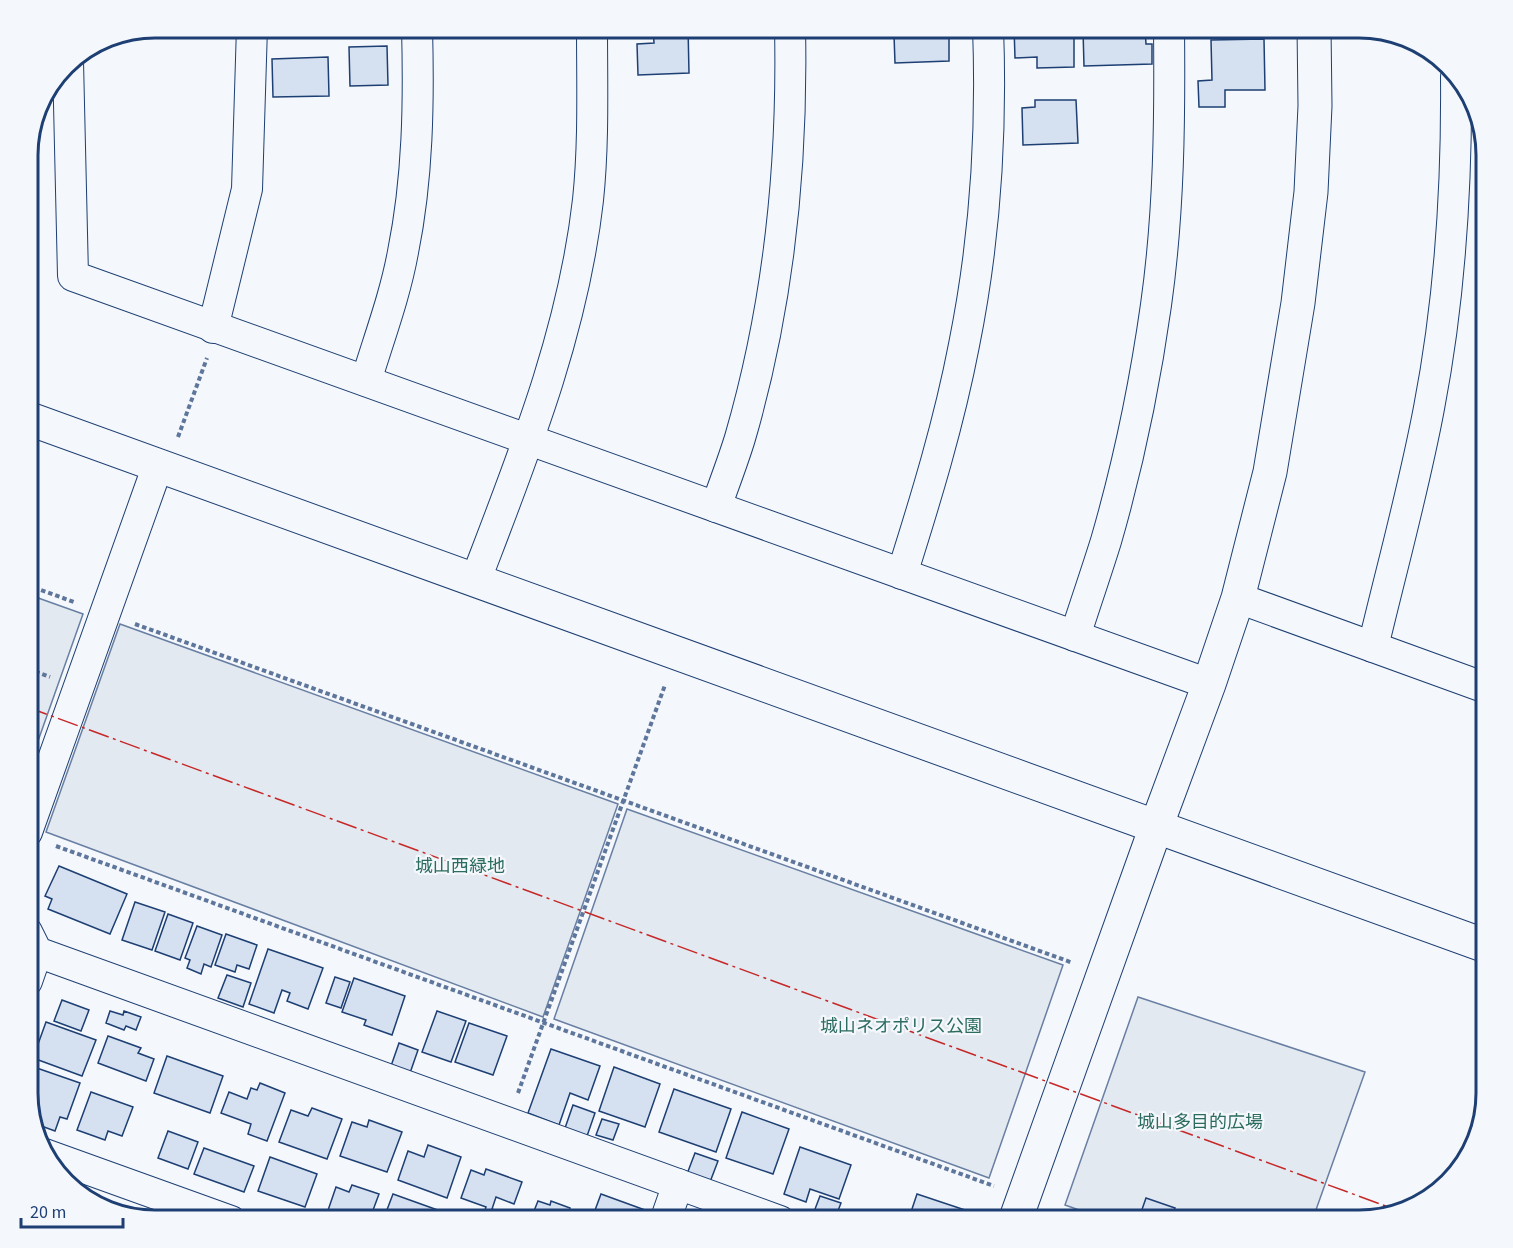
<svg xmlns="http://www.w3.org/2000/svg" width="1513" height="1248" font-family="'Source Sans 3','Noto Sans JP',sans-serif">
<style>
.green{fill:#e3e9f0;stroke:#687fa3;stroke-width:1.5}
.building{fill:#d5e0f0;stroke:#1d3f73;stroke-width:1.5}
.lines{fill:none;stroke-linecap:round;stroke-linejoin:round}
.street-casing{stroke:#1d3f73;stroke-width:32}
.secondary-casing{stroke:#1d3f73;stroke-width:35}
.path{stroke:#5e769c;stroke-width:4;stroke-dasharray:4.5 3;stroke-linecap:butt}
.street{stroke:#f4f7fb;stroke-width:30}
.secondary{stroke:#f4f7fb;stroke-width:33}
.power{stroke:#c62828;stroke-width:1.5;stroke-dasharray:21 4.5 3 4.5;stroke-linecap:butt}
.labels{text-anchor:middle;stroke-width:4.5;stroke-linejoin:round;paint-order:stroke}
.park-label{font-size:18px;fill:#2c6c60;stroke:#f4f7fb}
.rim{fill:none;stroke:#1d3f73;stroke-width:3}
</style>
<rect width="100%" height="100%" fill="#f4f7fb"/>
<g class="green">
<polygon points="27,594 83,614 27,772"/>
<polygon points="120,624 618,804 543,1017 46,832"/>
<polygon points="627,809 1063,965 989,1178 554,1019"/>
<polygon points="1138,997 1365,1072 1312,1221 1110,1221 1065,1205"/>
</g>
<g class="building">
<polygon points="688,27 689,73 638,75 637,44 654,43 653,28"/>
<polygon points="1014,27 1074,27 1074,67 1037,68 1037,57 1015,58"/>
<polygon points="1145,28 1146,44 1152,44 1152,64 1084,66 1083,30"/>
<polygon points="949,33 949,61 895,63 894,35"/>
<polygon points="1264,39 1265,90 1225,90 1225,107 1199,107 1198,81 1212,80 1211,40"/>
<polygon points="387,46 388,85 350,86 349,47"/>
<polygon points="328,57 329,96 273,97 272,59"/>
<polygon points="1035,100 1076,100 1078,143 1023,145 1022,108 1035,107"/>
<polygon points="59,866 127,894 110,934 48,909 52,899 45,896"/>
<polygon points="135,902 165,912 152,950 122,940"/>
<polygon points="168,914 193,923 180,960 155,951"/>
<polygon points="197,926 222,935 211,967 204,964 201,974 187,968 190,960 185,958"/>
<polygon points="226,934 257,945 249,969 237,965 235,972 215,965"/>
<polygon points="268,949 323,968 308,1009 287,1001 290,993 282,990 274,1013 249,1004"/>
<polygon points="227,975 251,983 243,1007 218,998"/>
<polygon points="335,977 350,982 341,1008 326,1003"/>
<polygon points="354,978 405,996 392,1035 364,1025 366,1020 342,1012"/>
<polygon points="62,1000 89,1010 81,1031 54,1021"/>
<polygon points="110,1011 123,1015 124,1011 141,1017 136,1030 126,1026 124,1030 106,1023"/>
<polygon points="437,1011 466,1021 451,1062 422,1052"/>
<polygon points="46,1022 96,1040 82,1076 33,1058"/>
<polygon points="469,1023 507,1036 493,1075 455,1062"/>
<polygon points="108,1036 141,1048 138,1053 154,1059 146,1081 98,1063"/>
<polygon points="399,1043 418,1050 410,1073 391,1066"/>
<polygon points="551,1049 600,1066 588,1100 570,1093 559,1125 528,1113"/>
<polygon points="167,1056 223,1076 210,1113 154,1093"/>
<polygon points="31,1066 80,1083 67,1119 60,1117 55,1131 33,1123 27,1101 27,1076"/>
<polygon points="614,1067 660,1084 645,1127 599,1111"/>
<polygon points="260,1083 285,1093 267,1141 248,1134 251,1124 221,1113 229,1092 247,1099 251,1088 257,1090"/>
<polygon points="674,1089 731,1109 716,1152 659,1132"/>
<polygon points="91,1092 133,1107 122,1136 108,1131 105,1140 77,1130"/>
<polygon points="573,1105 595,1113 586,1139 564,1131"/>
<polygon points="312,1108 342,1119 327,1159 279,1142 291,1110 308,1116"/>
<polygon points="742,1112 789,1129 773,1174 726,1158"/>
<polygon points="602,1119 619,1124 613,1140 596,1135"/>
<polygon points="369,1120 402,1132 387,1172 340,1156 352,1122 367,1127"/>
<polygon points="168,1131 198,1142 188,1169 158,1158"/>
<polygon points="428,1145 461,1157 447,1198 398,1180 408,1151 424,1157"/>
<polygon points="800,1147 851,1165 839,1199 810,1189 806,1202 784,1194"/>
<polygon points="204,1148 254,1166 244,1192 194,1174"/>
<polygon points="695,1153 718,1161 710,1182 687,1174"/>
<polygon points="270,1157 317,1174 305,1207 258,1191"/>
<polygon points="486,1169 522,1182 514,1204 496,1197 492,1209 513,1217 512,1221 481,1221 486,1207 461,1198 471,1170 484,1175"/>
<polygon points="352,1185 379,1194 369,1221 331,1221 325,1219 336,1187 349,1192"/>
<polygon points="393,1194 446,1213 443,1221 399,1221 385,1215"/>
<polygon points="601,1194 645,1210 641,1221 591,1221"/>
<polygon points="917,1194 971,1212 968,1221 908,1221"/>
<polygon points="820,1196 841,1203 834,1221 822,1221 812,1217"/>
<polygon points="1146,1198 1175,1208 1170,1221 1138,1221"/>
<polygon points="538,1201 550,1205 551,1201 570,1208 569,1212 582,1216 581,1221 530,1221"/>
</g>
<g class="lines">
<g class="street-casing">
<g id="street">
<polyline points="68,61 73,276 1209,684"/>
<polyline points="213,328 247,189 252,27"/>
<path d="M366 381C379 338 395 296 403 252 418 178 419 102 417 27"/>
<path d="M716 507C724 484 733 461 740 438 779 304 793 166 790 27"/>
<path d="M902 574C926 498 949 423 964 345 985 241 992 133 988 27"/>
<path d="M476 579C523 456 573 333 588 200 594 143 592 84 592 27"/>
<polyline points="1238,598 1486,688"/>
<path d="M1075 636C1085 605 1096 573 1106 541 1128 465 1145 383 1156 305 1169 213 1170 120 1169 27"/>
<path d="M1373 647C1392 567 1414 488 1429 408 1450 299 1457 188 1456 77"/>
<polyline points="27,832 158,465"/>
<polyline points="27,932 37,952 780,1221"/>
<polyline points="27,981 37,952"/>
<polyline points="42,1153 231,1221"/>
<polyline points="665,1221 678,1184"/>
</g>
</g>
<g class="secondary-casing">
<g id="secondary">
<polyline points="27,418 1486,946"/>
<polyline points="1015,1221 1156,827 1209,684 1238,598 1270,472 1298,303 1311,192 1315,106 1314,27"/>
</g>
</g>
<g class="path">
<polyline points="178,437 207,358"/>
<polyline points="27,585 74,602"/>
<polyline points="135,624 1073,963"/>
<polyline points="27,651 34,671 50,677"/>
<polyline points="56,846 994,1186"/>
<polyline points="518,1093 665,685"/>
</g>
<use href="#street" class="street"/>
<use href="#secondary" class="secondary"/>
<polyline class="power" points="27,707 1402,1212"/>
</g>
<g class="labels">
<g class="park-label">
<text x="460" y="872">城山西緑地</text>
<text x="901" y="1032">城山ネオポリス公園</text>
<text x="1200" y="1128">城山多目的広場</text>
</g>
</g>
<path d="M0 0H1513V1248H0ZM155 38H1359A117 117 0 0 1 1476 155V1093A117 117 0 0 1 1359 1210H155A117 117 0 0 1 38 1093V155A117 117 0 0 1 155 38Z" fill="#f4f7fb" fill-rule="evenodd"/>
<path class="rim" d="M155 38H1359A117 117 0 0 1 1476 155V1093A117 117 0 0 1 1359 1210H155A117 117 0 0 1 38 1093V155A117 117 0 0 1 155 38Z"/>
<path d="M21 1218v9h102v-9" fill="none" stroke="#1d3f73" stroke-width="3"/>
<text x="30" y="1218" font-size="18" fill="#1d3f73" stroke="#f4f7fb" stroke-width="4.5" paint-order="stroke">20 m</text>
</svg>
